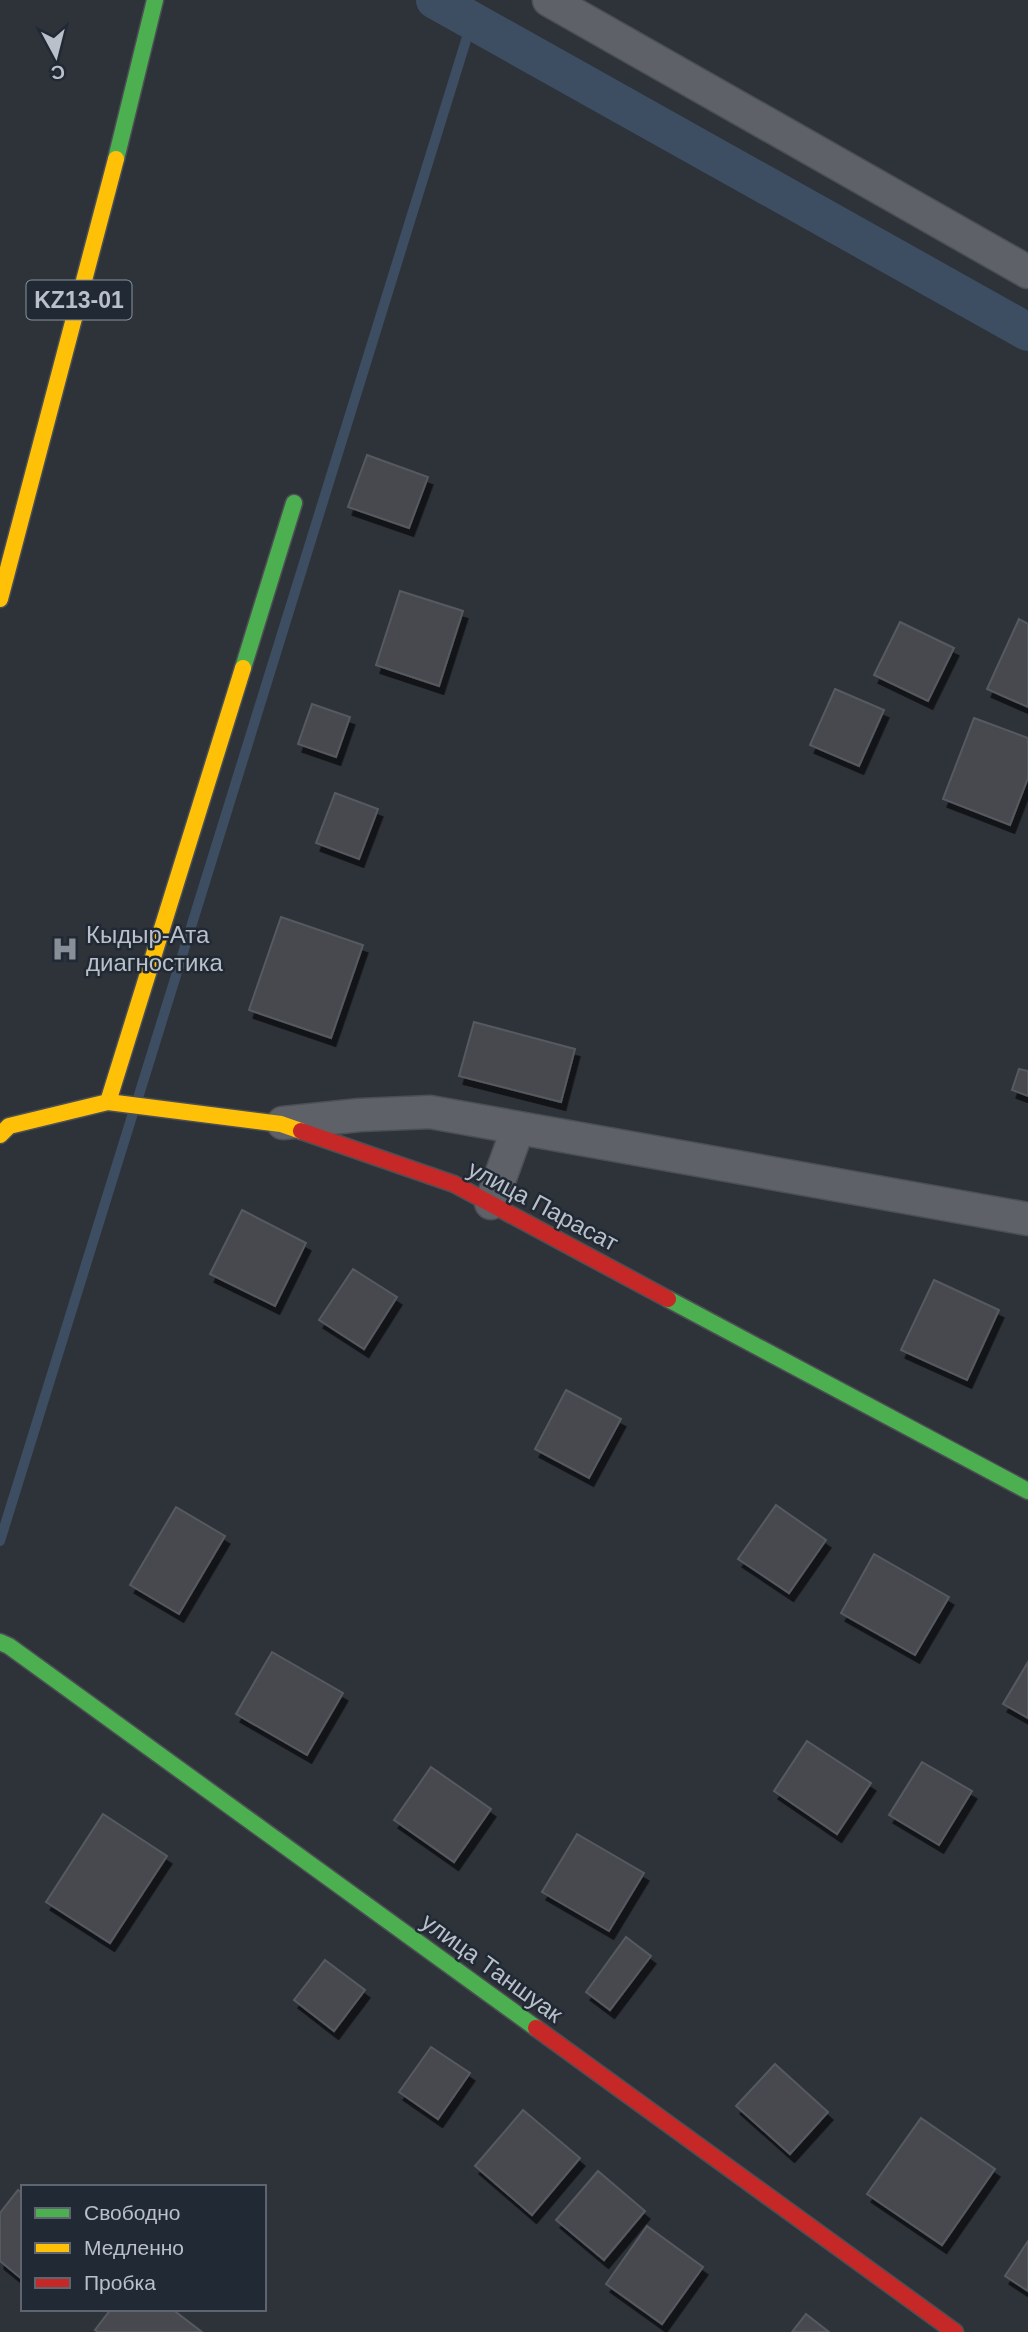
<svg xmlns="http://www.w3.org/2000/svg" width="1028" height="2332" font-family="Arial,sans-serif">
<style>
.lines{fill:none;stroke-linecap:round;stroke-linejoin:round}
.stream{stroke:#3e4e62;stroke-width:10}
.canal{stroke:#3e4e62;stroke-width:38}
.building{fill:#464a50;stroke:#565a61;stroke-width:2;filter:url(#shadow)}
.street-casing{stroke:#4c4f54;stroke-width:35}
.fast-casing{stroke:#4c4f54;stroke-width:19}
.slow-casing{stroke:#4c4f54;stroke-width:19}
.jam-casing{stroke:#4c4f54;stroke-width:19}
.street{stroke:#5e6268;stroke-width:32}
.fast{stroke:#4caf50;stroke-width:16}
.slow{stroke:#ffc107;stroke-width:16}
.jam{stroke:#c62828;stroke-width:16}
.labels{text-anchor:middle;stroke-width:5;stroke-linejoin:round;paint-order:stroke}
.shield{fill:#212934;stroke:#8b939c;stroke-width:2}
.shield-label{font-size:23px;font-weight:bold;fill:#b9c0c9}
.poi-label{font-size:24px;fill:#b9c0c9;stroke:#212934;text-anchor:start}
.street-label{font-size:24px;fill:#b9c0c9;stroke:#212934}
</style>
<defs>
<filter id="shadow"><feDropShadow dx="4.5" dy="8" stdDeviation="0" flood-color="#0009"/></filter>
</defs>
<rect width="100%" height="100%" fill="#2e333a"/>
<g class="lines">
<g class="stream">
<polyline points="138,1098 472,21"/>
<polyline points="0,1541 133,1113"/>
</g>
<polyline class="canal" points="435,0 1028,332"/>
</g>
<g class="building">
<polygon points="367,455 428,477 409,528 348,507"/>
<polygon points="400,591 463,611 439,686 376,665"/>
<polygon points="1019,619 1028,624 1028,707 987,689"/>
<polygon points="900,622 954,648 928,701 874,675"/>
<polygon points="835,689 884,710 859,766 810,745"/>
<polygon points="312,704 350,717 336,757 298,744"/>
<polygon points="974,718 1028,738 1028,778 1010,825 943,799"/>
<polygon points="335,793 378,809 359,859 316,843"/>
<polygon points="281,917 363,945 331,1038 249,1010"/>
<polygon points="474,1022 575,1049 561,1102 459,1076"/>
<polygon points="1019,1069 1028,1071 1028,1096 1012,1090"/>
<polygon points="242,1210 306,1243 275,1306 210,1274"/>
<polygon points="353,1269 397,1297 364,1349 319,1320"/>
<polygon points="934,1280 999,1310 967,1380 901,1350"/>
<polygon points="566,1390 621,1419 589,1478 535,1449"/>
<polygon points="776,1505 826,1540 789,1593 738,1559"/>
<polygon points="176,1507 225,1536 179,1614 130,1585"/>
<polygon points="874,1554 949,1597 915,1655 841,1613"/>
<polygon points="272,1652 343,1693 307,1755 236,1714"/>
<polygon points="1028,1662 1028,1718 1003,1704"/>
<polygon points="807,1741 871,1783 837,1834 774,1791"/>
<polygon points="922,1762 972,1791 939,1845 889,1815"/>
<polygon points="431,1767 491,1809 454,1862 394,1820"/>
<polygon points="103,1814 167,1856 110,1943 46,1902"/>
<polygon points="577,1834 644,1873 609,1931 542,1892"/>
<polygon points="626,1937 651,1956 610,2010 586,1992"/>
<polygon points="325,1960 365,1990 334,2031 294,2000"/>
<polygon points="431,2047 470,2073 438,2119 399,2092"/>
<polygon points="775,2064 828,2112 790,2154 736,2106"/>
<polygon points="523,2110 580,2158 532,2215 475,2166"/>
<polygon points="921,2118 995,2169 942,2245 867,2194"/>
<polygon points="598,2171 645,2211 604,2260 556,2220"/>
<polygon points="18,2190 23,2194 23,2280 0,2261 0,2213"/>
<polygon points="647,2226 703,2267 662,2324 606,2284"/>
<polygon points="1028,2241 1028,2291 1005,2276"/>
<polygon points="111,2309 172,2309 202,2332 98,2332 95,2330"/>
<polygon points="806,2314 829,2332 792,2332"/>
</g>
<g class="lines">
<g class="street-casing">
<g id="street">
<polyline points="549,0 1028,272"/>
<polyline points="283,1123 360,1115 430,1112 1028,1219"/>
<polyline points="491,1203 518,1128"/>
</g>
</g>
<g class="fast-casing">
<g id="fast">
<polyline points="116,159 155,0"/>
<polyline points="243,668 294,503"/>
<polyline points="668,1299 1028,1491"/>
<polyline points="0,1642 9,1646 536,2028"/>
</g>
</g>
<g class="slow-casing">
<g id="slow">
<polyline points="0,599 116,159"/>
<polyline points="108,1102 243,668"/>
<polyline points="0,1135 9,1126 108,1102 281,1124 301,1131"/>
</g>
</g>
<g class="jam-casing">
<g id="jam">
<polyline points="301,1131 454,1184 668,1299"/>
<polyline points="536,2028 955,2332"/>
</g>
</g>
<use href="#street" class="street"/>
<use href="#fast" class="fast"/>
<use href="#slow" class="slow"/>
<use href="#jam" class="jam"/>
</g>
<defs>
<g id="hospital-bare" transform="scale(2.1)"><path d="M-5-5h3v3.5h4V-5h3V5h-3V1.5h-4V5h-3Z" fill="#888f97" stroke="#212934" stroke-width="2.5" paint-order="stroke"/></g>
</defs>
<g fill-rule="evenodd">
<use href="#hospital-bare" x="65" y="949"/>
</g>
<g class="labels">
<rect class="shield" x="26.5" y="280.5" width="105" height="39" rx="5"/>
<g class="shield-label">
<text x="79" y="308">KZ13-01</text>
</g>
<g class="poi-label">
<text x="86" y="943">Кыдыр-Ата<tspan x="86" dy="28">диагностика</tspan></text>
</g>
<g class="street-label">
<text transform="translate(543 1206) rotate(28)" y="8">улица Парасат</text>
<text transform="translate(492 1968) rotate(36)" y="8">улица Таншуак</text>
</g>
</g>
<rect x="21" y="2185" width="245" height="126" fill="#212934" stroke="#5e6570" stroke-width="2"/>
<rect x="35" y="2208" width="35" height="10" fill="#4caf50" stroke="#5e6570" stroke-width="2"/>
<text x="84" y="2220" font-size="21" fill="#b9c0c9">Свободно</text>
<rect x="35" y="2243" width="35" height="10" fill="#ffc107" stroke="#5e6570" stroke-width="2"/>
<text x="84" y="2255" font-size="21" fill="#b9c0c9">Медленно</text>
<rect x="35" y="2278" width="35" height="10" fill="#c62828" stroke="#5e6570" stroke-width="2"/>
<text x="84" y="2290" font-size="21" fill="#b9c0c9">Пробка</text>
<g transform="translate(56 56) rotate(173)" stroke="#212934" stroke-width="5" paint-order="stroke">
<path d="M0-5L12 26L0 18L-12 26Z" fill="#b9c0c9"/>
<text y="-10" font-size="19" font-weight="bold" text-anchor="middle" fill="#b9c0c9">С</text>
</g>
</svg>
